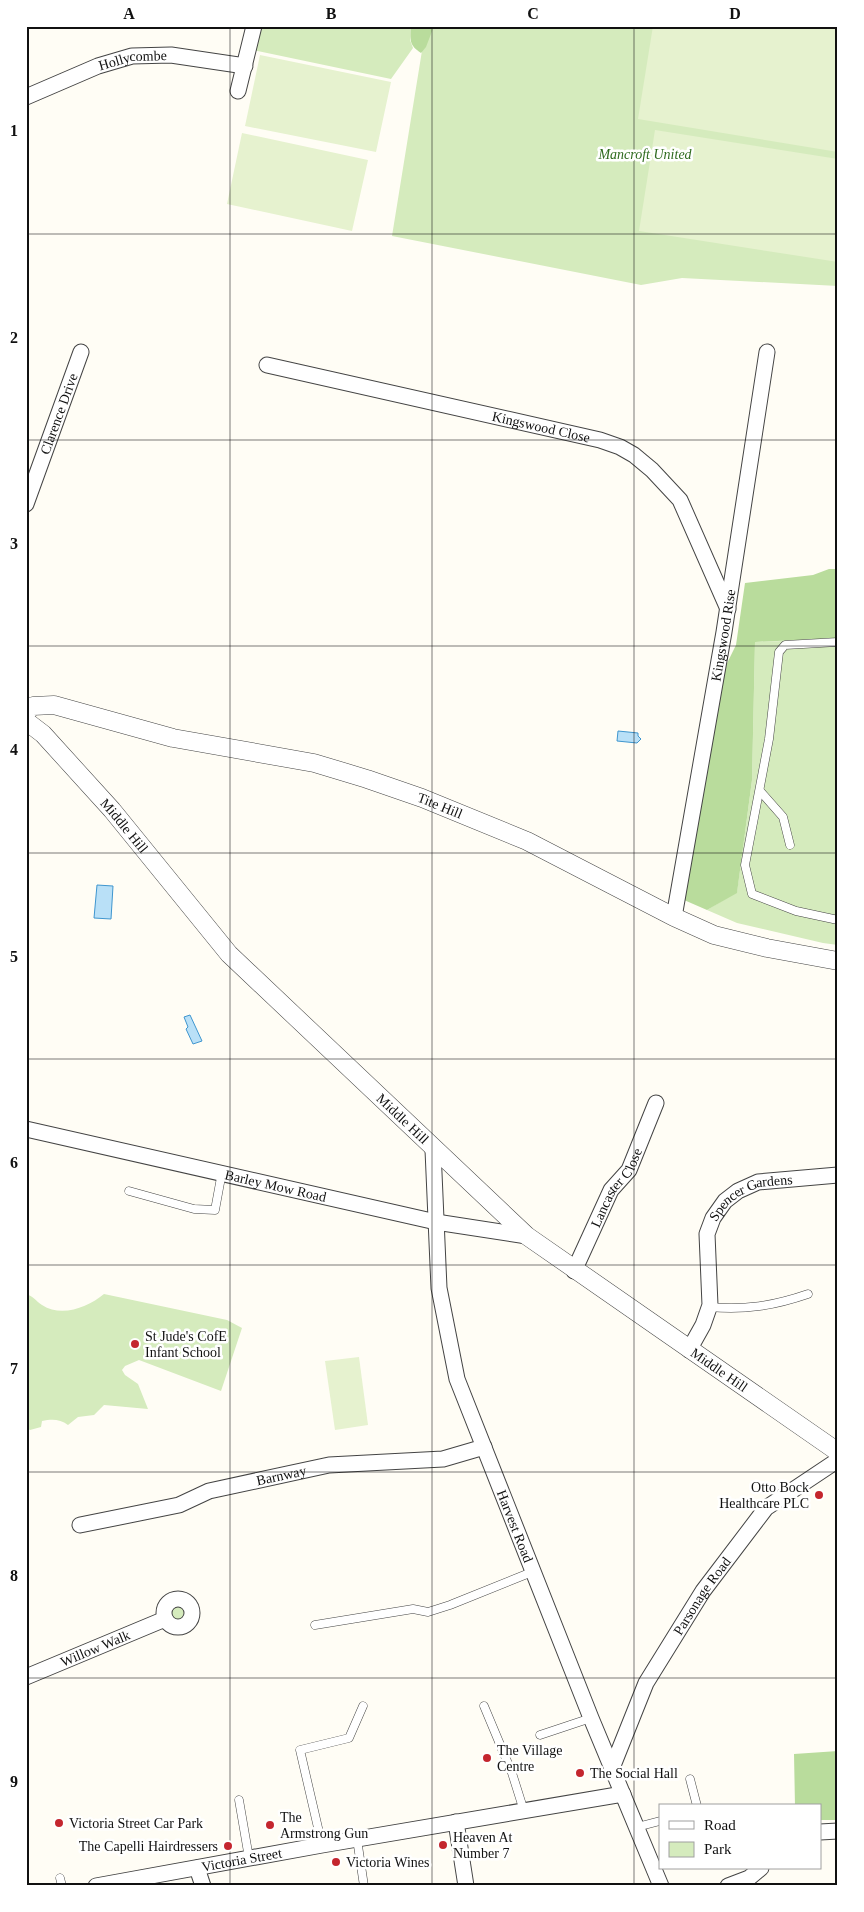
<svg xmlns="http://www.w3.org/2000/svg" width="864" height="1912" font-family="Georgia,serif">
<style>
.green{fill:#d5ebbd}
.forest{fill:#b9dc9c}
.pitch{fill:#e6f2cf}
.water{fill:#b9e0f7;stroke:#3f96cf}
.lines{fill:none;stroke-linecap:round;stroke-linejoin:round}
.service-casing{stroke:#444;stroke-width:9}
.minor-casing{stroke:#444;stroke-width:17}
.tertiary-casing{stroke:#444;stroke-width:19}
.service{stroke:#fff;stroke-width:8}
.minor{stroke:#fff;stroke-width:15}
.tertiary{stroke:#fff;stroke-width:18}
.grid{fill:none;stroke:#111;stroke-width:1;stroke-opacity:0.55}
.poi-dot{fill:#c4262e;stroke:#fff;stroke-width:2}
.labels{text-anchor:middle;stroke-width:5;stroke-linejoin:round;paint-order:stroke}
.street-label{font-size:14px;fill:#111;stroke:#fff}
.park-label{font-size:14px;font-style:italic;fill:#2f6b1f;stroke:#fff}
.poi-label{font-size:14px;fill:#111;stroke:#fff;text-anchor:start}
.neatline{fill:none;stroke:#111;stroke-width:2}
.grid-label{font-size:16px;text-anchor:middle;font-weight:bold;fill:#111}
</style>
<rect width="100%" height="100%" fill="#fffdf5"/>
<g class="green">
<polygon points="259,26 411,26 410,40 413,48 391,79 253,50"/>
<polygon points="426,26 838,26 838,286 682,278 641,285 392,236"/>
<polygon points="838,639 838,945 823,943 737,923 707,910 737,892 752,780 755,642"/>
<path d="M26 1294C33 1296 36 1301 42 1305 62 1318 88 1307 104 1294L227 1320 242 1328 221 1391 139 1360 125 1366 122 1370 125 1375 138 1384 148 1409 104 1405 94 1415 78 1417 68 1425C60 1419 52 1419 42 1421L41 1427 30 1430 26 1428Z"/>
<circle cx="178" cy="1613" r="9"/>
</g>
<g class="forest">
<path d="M411 26H434L426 47 421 53C409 45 410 40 411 26Z"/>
<polygon points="829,569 838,569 838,638 755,642 752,780 737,893 707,910 684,900 705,708 736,645 745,583 813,575"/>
<polygon points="838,1751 838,1820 820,1820 820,1806 795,1806 794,1754"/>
</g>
<g class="pitch">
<polygon points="653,26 838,26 838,152 638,119"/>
<polygon points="260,55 391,82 376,152 245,126"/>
<polygon points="655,130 838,159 838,262 639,231"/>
<polygon points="242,133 368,160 352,231 227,204"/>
<polygon points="359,1357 368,1425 335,1430 325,1361"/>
</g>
<g class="water">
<polygon points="618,731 638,733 638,736 641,739 637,743 617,741"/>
<polygon points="97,885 113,886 111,919 94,918"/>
<polygon points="190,1015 202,1041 193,1044 186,1029 188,1027 184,1017"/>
</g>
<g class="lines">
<g class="service-casing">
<g id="service">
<polyline points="838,642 785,645 779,652 769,739 745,865 752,894 796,911 838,920"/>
<polyline points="760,791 783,817 790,845"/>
<polyline points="129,1191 194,1209 215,1210 222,1172"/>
<path d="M709 1307C746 1310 773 1306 808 1294"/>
<polyline points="315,1625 413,1609 428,1612 450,1605 532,1572"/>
<polyline points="484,1706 512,1773 524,1811"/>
<polyline points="540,1735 591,1718"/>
<polyline points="690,1779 697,1806"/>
<polyline points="239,1800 249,1858"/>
<polyline points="637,1827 660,1821"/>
<polyline points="357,1839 364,1886"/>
<polyline points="322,1845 300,1750 349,1738 363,1706"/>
<polyline points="60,1878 62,1886"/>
</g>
</g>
<g class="minor-casing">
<g id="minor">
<polyline points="238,91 254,26"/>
<path id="s1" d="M26 97 98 66 132 56 171 55 245 66"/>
<path id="s2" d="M267 365 600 440 620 447 634 455 652 470 680 500 728 609"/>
<path id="s3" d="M26 504 81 352"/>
<path id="s4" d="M674 917 724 632 767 352"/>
<path id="s5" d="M26 1129 436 1222 527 1236"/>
<path id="s6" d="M433 1150 439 1288 457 1379 591 1718 661 1886"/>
<path id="s7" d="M574 1271 611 1190 629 1170 656 1103"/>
<path id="s8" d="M689 1350 703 1325 710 1305 707 1234 713 1218 725 1201 738 1191 758 1182 838 1175"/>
<path id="s9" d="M80 1525 179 1505 209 1491 329 1465 443 1459 484 1447"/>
<circle cx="178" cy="1613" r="14"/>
<path id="s10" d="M26 1677 165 1619"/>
<path id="s11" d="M612 1768 646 1683 703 1591 766 1508 838 1460"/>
<polyline points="456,1822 466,1886"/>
<polyline points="820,1832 838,1831"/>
<polyline points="197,1868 203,1886"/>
<path id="s12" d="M96 1886 322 1845 623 1794"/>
<polyline points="728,1886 749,1878 761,1868"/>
</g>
</g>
<g class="tertiary-casing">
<g id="tertiary">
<path id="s13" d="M26 712 33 706 54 705 173 738 314 763 367 779 422 798 527 841 674 917 714 935 767 948 838 961"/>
<path id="s14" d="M26 721 43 734 112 810 229 954 527 1236 838 1452"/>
</g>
</g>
<use href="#service" class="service"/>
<use href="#minor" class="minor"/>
<use href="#tertiary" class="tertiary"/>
</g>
<path class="grid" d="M230 26V1886M432 26V1886M634 26V1886M26 234H838M26 440H838M26 646H838M26 853H838M26 1059H838M26 1265H838M26 1472H838M26 1678H838"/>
<g class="poi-dot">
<circle cx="135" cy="1344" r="5"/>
<circle cx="819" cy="1495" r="5"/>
<circle cx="487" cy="1758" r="5"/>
<circle cx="580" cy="1773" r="5"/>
<circle cx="59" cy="1823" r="5"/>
<circle cx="270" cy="1825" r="5"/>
<circle cx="443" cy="1845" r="5"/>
<circle cx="228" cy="1846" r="5"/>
<circle cx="336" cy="1862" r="5"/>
</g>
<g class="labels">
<g class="street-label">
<text dy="5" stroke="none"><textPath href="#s1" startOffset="114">Hollycombe</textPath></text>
<text dy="5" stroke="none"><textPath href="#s3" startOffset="96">Clarence Drive</textPath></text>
<text dy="5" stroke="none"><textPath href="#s2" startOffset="281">Kingswood Close</textPath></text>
<text dy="5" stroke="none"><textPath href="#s4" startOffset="286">Kingswood Rise</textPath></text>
<text dy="5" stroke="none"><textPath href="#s13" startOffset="430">Tite Hill</textPath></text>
<text dy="5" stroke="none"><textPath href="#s14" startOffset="144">Middle Hill</textPath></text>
<text dy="5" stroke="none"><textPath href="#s14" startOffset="549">Middle Hill</textPath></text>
<text dy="5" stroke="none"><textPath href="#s5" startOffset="256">Barley Mow Road</textPath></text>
<text dy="5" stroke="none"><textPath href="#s7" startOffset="94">Lancaster Close</textPath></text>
<text dy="5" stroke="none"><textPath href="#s8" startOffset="184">Spencer Gardens</textPath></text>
<text dy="5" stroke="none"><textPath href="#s14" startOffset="954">Middle Hill</textPath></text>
<text dy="5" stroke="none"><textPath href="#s9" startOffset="208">Barnway</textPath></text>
<text dy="5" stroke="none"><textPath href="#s6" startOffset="389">Harvest Road</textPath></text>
<text dy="5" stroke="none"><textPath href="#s11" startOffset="195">Parsonage Road</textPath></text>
<text dy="5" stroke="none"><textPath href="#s10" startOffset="75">Willow Walk</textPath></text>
<text dy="5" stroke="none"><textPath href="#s12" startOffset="148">Victoria Street</textPath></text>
</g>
<g class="park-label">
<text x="645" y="159">Mancroft United</text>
</g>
<g class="poi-label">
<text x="145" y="1341">St Jude's CofE<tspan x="145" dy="16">Infant School</tspan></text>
<text x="809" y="1492" text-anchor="end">Otto Bock<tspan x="809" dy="16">Healthcare PLC</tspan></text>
<text x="497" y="1755">The Village<tspan x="497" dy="16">Centre</tspan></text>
<text x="590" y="1778">The Social Hall</text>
<text x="280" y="1822">The<tspan x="280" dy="16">Armstrong Gun</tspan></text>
<text x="69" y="1828">Victoria Street Car Park</text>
<text x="453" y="1842">Heaven At<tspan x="453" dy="16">Number 7</tspan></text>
<text x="218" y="1851" text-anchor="end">The Capelli Hairdressers</text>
<text x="346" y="1867">Victoria Wines</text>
</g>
</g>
<rect width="864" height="1912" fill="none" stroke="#ffffff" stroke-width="55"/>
<rect x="659" y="1804" width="162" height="65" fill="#ffffff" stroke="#a0a0a0"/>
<rect x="669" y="1821" width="25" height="8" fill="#ffffff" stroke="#a0a0a0"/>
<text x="704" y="1830" font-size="15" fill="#111111">Road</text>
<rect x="669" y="1842" width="25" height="15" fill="#d5ebbd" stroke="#a0a0a0"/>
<text x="704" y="1854" font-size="15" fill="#111111">Park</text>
<rect x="28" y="28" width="808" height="1856" class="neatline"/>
<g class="grid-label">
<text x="129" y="19">A</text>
<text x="331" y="19">B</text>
<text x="533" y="19">C</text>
<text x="735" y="19">D</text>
<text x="14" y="136">1</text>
<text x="14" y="343">2</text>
<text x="14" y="549">3</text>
<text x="14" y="755">4</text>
<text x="14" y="962">5</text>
<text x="14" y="1168">6</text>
<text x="14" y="1374">7</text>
<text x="14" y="1581">8</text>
<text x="14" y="1787">9</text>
</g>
</svg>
